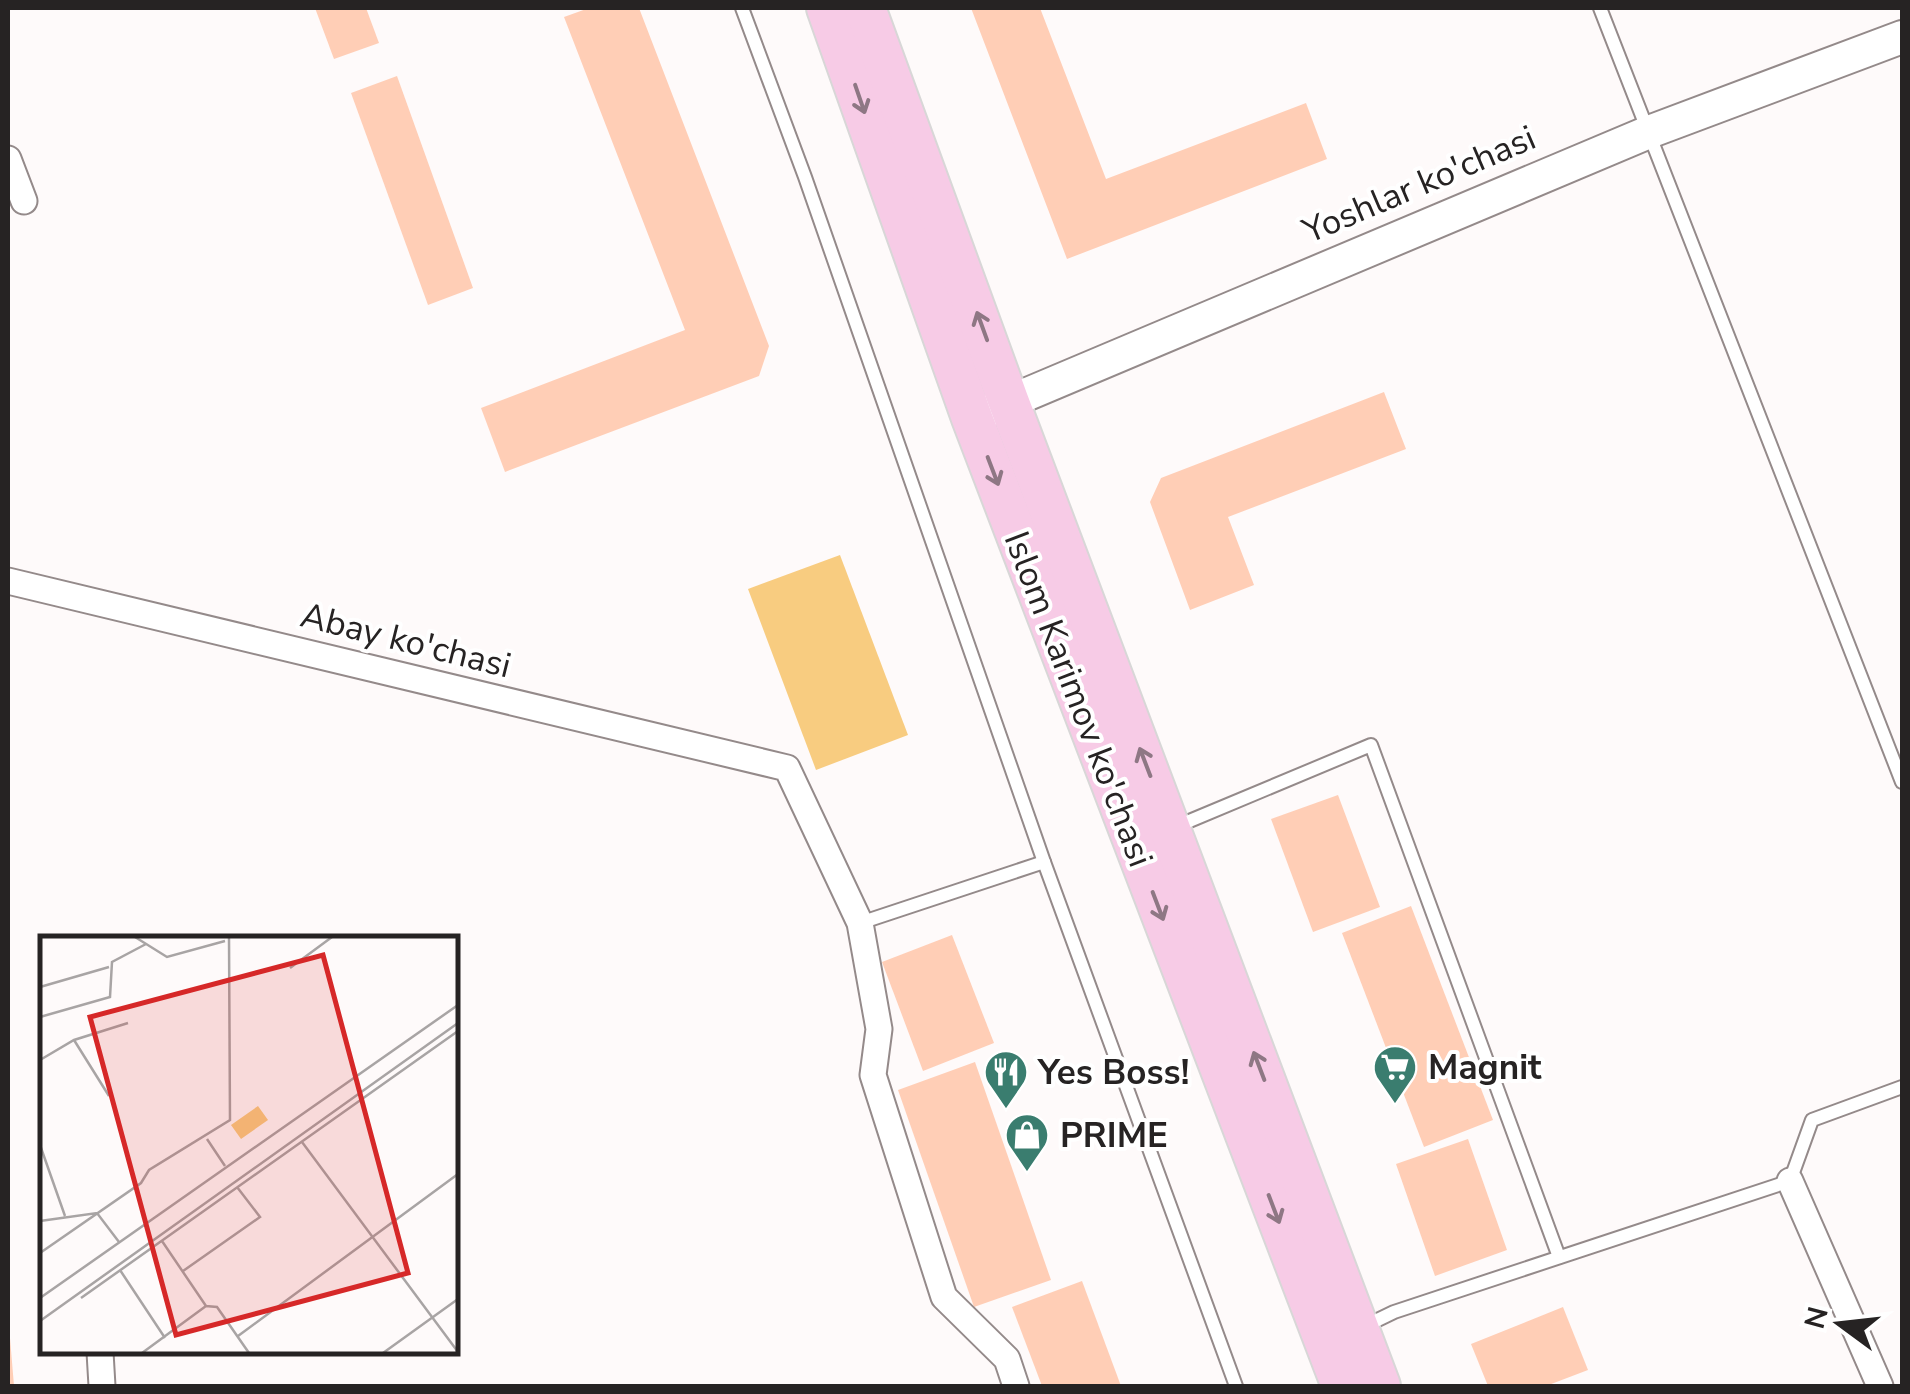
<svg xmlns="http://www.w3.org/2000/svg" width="1910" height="1394" font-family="'Nunito Sans',sans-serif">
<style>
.green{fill:#f8cc80}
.building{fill:#ffceb6}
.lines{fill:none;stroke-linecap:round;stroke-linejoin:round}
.service-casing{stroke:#948a8a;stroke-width:16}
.minor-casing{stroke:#948a8a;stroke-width:29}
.tertiary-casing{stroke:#948a8a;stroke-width:36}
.primary-casing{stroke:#d8d7d7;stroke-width:44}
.service{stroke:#fff;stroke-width:12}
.minor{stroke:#fff;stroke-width:25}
.tertiary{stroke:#fff;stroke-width:32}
.primary{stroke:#f7cbe6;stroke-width:40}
.oneway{stroke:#8e7784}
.labels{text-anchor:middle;stroke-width:8;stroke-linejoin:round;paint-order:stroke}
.street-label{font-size:35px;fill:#262323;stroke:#fff}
.poi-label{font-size:35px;font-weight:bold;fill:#262323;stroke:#fff;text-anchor:start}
.inset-road{fill:none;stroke:#a8a4a4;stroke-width:2.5}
.view{fill:#d62828;fill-opacity:0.15;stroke:#d62828;stroke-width:5}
.inset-edge{fill:none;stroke:#262323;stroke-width:5}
</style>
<rect width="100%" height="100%" fill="#fefafa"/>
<polygon class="green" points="840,555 908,735 816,770 748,589"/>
<g class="building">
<polygon points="315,8 366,8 379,43 334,59"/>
<polygon points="589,8 639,8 769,346 759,376 505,472 481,408 685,330 564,17"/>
<polygon points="971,8 1040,8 1106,179 1306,103 1327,159 1067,259"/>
<polygon points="397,76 473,288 428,305 351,93"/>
<polygon points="1384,392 1406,449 1228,517 1254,585 1190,610 1150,502 1161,478"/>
<polygon points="1338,795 1380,907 1313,932 1271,819"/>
<polygon points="1411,906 1493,1120 1424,1147 1342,933"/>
<polygon points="952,935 994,1043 923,1071 882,962"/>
<polygon points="975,1062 1051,1280 974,1307 898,1090"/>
<polygon points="1468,1139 1507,1250 1435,1276 1396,1164"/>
<polygon points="1082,1281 1121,1386 1042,1386 1012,1307"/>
<polygon points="1563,1307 1588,1370 1546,1386 1488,1386 1471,1344"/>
<polygon points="8,1338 10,1338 14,1386 8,1386"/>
</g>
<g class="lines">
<g class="service-casing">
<g id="service">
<polyline points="742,8 805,177 1044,862 1236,1386"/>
<polyline points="1600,8 1902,782"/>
<polyline points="1175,827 1371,745 1559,1257"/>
<polyline points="860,923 1044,862"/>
<polyline points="1363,1327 1394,1312 1790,1181 1812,1120 1902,1087"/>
</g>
</g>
<g class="minor-casing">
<g id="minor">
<polyline points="8,159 24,201"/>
<polyline points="8,581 787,768 860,923 879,1029 873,1075 944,1297 1007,1359 1016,1386"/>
<polyline points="1790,1181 1880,1386"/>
<polyline points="100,1352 102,1386"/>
</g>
</g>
<g class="tertiary-casing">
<polyline id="tertiary" points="985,412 1649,132 1902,37"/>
</g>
<g class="primary-casing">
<g id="primary">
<polyline points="827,8 972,418 1342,1386"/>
<polyline points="865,8 1008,400 1380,1386"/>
</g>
</g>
<use href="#service" class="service"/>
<use href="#minor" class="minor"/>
<use href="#tertiary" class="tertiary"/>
<use href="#primary" class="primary"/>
</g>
<defs><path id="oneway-shaft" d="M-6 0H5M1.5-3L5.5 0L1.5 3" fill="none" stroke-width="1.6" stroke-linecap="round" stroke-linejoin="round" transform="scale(2.5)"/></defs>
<g class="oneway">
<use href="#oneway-shaft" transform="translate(860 99) rotate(71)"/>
<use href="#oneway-shaft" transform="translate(982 326) rotate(-110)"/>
<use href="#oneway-shaft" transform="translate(993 471) rotate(69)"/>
<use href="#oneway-shaft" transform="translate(1145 762) rotate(-111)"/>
<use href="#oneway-shaft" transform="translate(1158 906) rotate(69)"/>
<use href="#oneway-shaft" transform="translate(1259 1066) rotate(-111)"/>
<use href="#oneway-shaft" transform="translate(1274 1209) rotate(69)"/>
</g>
<defs>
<g id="supermarket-pin" transform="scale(2.25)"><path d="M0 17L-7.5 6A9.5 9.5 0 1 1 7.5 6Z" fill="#3a7d6f" stroke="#fff"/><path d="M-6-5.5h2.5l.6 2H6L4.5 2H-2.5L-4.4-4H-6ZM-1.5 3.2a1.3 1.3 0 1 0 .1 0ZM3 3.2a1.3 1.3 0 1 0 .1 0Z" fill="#fff"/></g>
<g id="restaurant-pin" transform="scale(2.25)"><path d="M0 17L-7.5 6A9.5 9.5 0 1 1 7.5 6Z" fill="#3a7d6f" stroke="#fff"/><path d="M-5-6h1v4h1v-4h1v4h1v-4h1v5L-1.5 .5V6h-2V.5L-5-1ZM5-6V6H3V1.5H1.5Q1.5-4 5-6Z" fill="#fff"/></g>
<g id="shop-pin" transform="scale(2.25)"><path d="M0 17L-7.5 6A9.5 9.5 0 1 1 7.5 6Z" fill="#3a7d6f" stroke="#fff"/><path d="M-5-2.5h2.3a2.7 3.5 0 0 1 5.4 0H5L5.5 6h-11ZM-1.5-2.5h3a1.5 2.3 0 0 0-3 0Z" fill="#fff"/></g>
</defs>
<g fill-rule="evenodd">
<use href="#supermarket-pin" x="1395" y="1067"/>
<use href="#restaurant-pin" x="1006" y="1072"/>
<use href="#shop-pin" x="1027" y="1135"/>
</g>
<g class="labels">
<g class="street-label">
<text transform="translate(1419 184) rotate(-23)" y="12">Yoshlar ko'chasi</text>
<text transform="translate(406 640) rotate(14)" y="12">Abay ko'chasi</text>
<text transform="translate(1079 699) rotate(69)" y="12">Islom Karimov ko'chasi</text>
</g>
<g class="poi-label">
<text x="1428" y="1079">Magnit</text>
<text x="1038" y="1084">Yes Boss!</text>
<text x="1060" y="1147">PRIME</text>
</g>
</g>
<g transform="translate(40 936)">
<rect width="418" height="418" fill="#fefafa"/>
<path d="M218 170 228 184 201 203 191 189Z" fill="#f8cc80"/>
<path class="inset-road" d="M95 1 127 21 185 5M250 32 292 1M0 51 69 31M0 81 70 61 72 26 106 8M34 104 69 160M0 124 34 104 88 87M167 203 185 230M262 206 418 416M0 209 25 280M0 285 57 277 79 306M122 305 166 370 177 371 209 417M0 317 101 247 109 234 190 184 189 1M80 334 125 402M143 335 220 281 197 251M0 362 418 69M41 362 418 95M0 385 418 87M198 400 418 238M102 417 166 370M343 417 418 363"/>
<path class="view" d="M283 19 368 337 136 399 50 81Z"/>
<rect width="418" height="418" class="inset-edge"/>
</g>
<rect width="1910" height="1394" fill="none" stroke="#262323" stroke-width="20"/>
<g transform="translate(1840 1324) rotate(285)" stroke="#ffffff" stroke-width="8" paint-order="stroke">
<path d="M0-8L18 38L0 25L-18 38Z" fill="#262323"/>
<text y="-15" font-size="28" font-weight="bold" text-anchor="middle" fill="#262323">N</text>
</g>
</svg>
